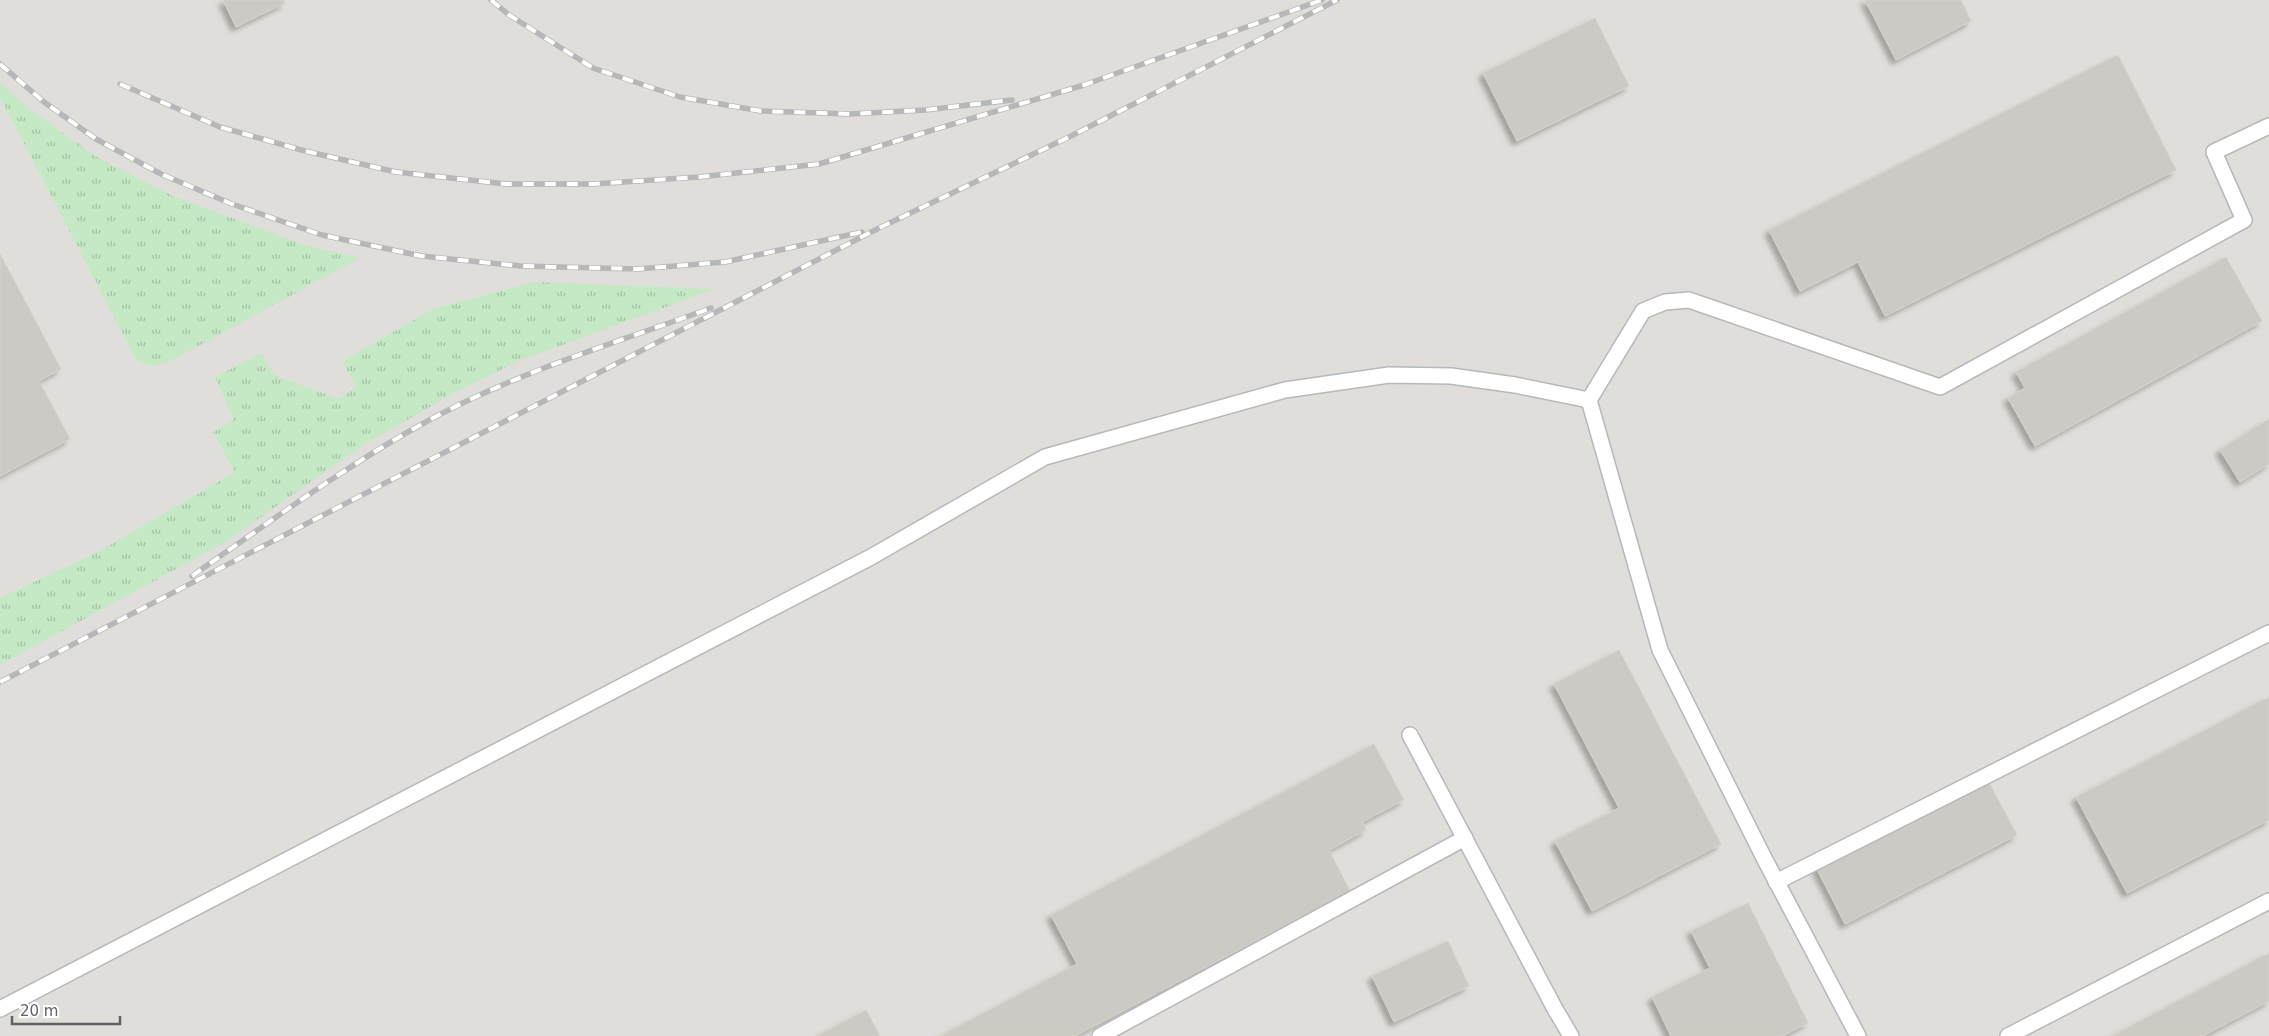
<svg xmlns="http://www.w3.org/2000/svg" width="2269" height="1036" font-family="'DejaVu Sans',sans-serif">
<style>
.industrial{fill:#e0deda}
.grass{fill:url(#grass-tufts)}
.building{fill:#cccac5;stroke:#d6d1c6;filter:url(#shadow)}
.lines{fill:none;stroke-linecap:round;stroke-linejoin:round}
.service-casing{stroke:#b5b8bc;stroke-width:18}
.service{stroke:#fff;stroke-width:15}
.rail-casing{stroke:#b6b7b8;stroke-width:5.5}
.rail{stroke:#fff;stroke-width:4;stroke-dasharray:11;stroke-linecap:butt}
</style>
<defs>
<pattern id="grass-tufts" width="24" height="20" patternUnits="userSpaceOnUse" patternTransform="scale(1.25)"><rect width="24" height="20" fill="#c5e8c5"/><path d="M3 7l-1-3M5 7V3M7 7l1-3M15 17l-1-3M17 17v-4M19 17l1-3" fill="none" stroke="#a3c0a4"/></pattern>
<filter id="shadow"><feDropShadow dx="-4.5" dy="4.5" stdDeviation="2.5" flood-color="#0004"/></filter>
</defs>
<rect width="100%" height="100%" fill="#f1efe8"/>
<rect class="industrial" x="0" y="0" width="2269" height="1036"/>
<g class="grass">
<polygon points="0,82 31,110 97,157 173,196 305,245 360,258 169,362 152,366 137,361 0,97"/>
<polygon points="534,282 715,289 519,361 454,393 362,446 224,543 0,665 0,598 102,550 235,472 213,432 234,420 215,377 262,353 274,375 339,399 356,387 343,361 433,309"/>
</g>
<g class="building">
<polygon points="223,0 283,0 285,3 236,27"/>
<polygon points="1865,0 1961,0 1971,21 1896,60"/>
<polygon points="1595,18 1629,86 1517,141 1483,73"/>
<polygon points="2118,55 2176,170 1885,316 1858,262 1800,291 1769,230"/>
<polygon points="0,254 61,369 39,381 70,439 0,476"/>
<polygon points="2226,257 2262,321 2035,446 2008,398 2025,388 2016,372"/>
<polygon points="2269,419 2269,464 2240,482 2220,450"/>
<polygon points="1619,650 1721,844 1592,911 1555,841 1619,808 1554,684"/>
<polygon points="2269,697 2269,820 2127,893 2076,797"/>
<polygon points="1374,744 1404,800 1362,822 1366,830 1329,850 1350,891 1075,1036 940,1036 1077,964 1051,915"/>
<polygon points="1987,779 2017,835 1845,924 1816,867"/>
<polygon points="1748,903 1808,1023 1782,1036 1671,1036 1652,997 1710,968 1691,931"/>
<polygon points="1448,941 1469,986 1394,1022 1372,976"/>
<polygon points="2269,953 2269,1001 2203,1036 2112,1036"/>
<polygon points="866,1010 880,1036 817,1036"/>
</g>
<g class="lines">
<g class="service-casing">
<g id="service">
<polyline points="1410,735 1555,1009 1571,1036"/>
<polyline points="1776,882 2269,633"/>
<polyline points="0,1009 871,557 1045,457 1285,390 1389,375 1451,376 1515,385 1589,400"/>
<polyline points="1100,1036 1465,838"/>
<polyline points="1858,1036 1764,858 1660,650 1589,400 1643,311 1665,302 1689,300 1940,387 2244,220 2214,152 2269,126"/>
<polyline points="2008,1036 2269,901"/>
</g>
</g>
<use href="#service" class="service"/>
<g class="rail-casing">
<g id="rail">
<polyline points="491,0 509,15 593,68 680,97 761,111 850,114 925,110 1012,100"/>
<polyline points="0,64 44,102 96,139 161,174 232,204 322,235 421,256 521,266 637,269 725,262 862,232"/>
<polyline points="120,84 220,127 305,151 396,172 506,184 593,184 699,177 819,164 1084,85 1322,0"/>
<path d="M192 576C271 521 348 464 433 418 521 371 618 342 711 308"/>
<polyline points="0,682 879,228 1069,137 1337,0"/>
</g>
</g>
<use href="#rail" class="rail"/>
</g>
<path d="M12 1016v8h108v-8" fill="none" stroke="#5f6368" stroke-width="2.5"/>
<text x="20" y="1016" font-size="15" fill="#5f6368" stroke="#ffffff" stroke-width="4" paint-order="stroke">20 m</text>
</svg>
